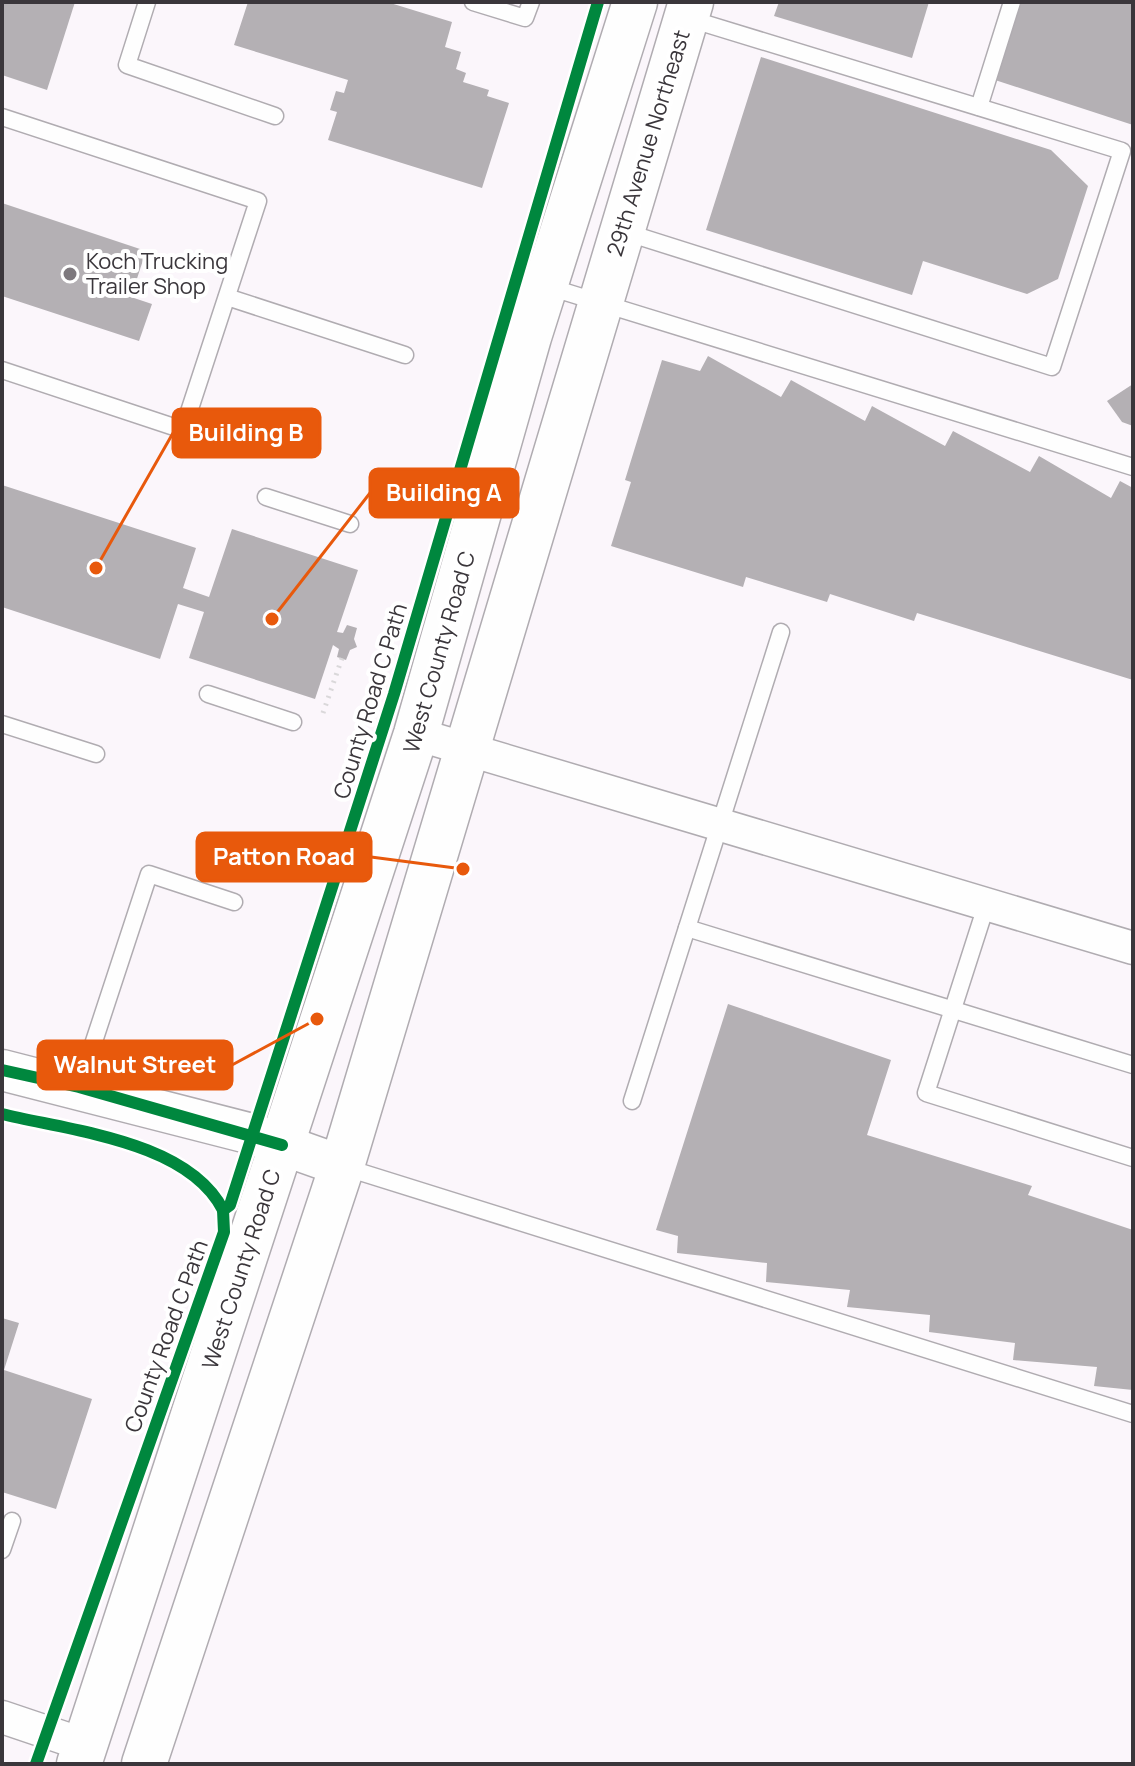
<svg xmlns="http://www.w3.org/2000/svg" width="1135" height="1766" font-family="Manrope,sans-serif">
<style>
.building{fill:#b4b0b4}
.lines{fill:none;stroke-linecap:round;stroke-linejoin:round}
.service-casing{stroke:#b0acb1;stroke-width:19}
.minor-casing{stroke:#b0acb1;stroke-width:35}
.tertiary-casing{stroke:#b0acb1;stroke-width:43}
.secondary-casing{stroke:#b0acb1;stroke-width:47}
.path{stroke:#dad8da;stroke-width:5;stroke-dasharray:2 6;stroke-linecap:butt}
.service{stroke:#fefefe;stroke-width:16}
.minor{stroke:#fefefe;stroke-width:32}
.tertiary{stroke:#fefefe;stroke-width:40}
.secondary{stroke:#fefefe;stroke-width:44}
.cycleway-casing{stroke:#fff;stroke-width:17}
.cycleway{stroke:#00873e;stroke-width:12}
.poi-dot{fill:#7e797e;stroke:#fff;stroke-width:3}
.labels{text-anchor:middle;stroke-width:8;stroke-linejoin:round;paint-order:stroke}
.street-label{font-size:22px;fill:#3a363b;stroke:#fff}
.poi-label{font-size:22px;fill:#3a363b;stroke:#fff;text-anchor:start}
.leader{fill:none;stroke:#e8590c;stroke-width:3}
.callout-dot{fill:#e8590c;stroke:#fff;stroke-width:3}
.callout{fill:#e8590c;stroke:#e8590c;stroke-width:3}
.callout-label{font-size:24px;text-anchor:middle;font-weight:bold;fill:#fff}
</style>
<rect width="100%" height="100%" fill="#fbf6fb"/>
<g class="building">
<polygon points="2,2 75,2 47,90 2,75"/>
<polygon points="248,2 387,2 452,22 445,47 461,52 456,69 466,73 463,82 489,90 487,96 509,103 482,188 328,140 337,112 330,110 336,91 344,93 348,80 234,45"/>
<polygon points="779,2 929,2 912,58 774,16"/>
<polygon points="1021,2 1133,2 1133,125 995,80"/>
<polygon points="761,57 1051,150 1088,186 1058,279 1027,294 923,261 912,295 706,230"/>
<polygon points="2,203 146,251 131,297 152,304 139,341 2,296"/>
<polygon points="708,356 781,397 791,380 865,421 872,406 945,446 953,431 1030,472 1039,456 1111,498 1120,481 1133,488 1133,680 917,613 914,621 830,594 827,602 746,577 743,587 611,546 631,482 625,480 662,360 700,371"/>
<polygon points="1133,384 1133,426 1122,422 1107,401"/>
<polygon points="2,485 196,548 183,588 209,597 232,529 358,570 337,632 343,633 347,625 357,628 354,639 357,647 350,650 346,660 337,657 339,649 333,645 315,699 189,658 204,612 178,604 160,659 2,607"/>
<polygon points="728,1004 891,1060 867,1135 1032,1186 1028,1195 1133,1230 1133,1390 1094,1386 1097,1367 1013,1360 1015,1343 929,1332 930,1315 847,1307 850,1290 766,1282 767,1263 677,1253 678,1236 656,1230"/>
<polygon points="2,1318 19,1323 4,1370 92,1399 56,1509 2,1492"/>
</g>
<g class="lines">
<g class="service-casing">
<g id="service">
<polyline points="147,2 127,65 275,116"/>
<polyline points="473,2 525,18 531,2"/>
<polyline points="979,107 1012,2"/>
<polyline points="2,117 258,201 183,430 2,370"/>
<polyline points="625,232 1052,367 1122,151 687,18"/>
<polyline points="546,286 1133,467"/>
<polyline points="227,297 405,355"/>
<polyline points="266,497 350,524"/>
<polyline points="208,694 293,722"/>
<polyline points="2,724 96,754"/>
<polyline points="986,906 926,1093 1133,1158"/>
<polyline points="687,928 1133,1065"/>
<polyline points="79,1087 149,874 234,902"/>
<polyline points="632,1101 781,632"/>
<polyline points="344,1167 1133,1414"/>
<polyline points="2,1550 12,1521"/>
</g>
</g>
<g class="minor-casing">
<g id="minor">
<polyline points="416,734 1133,948"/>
<polyline points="2,1717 85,1745"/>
</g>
</g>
<g class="tertiary-casing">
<polyline id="tertiary" points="2,1070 252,1134 342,1166"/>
</g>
<g class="secondary-casing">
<g id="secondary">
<polyline points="79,1764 416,734 529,337 635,2"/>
<polyline points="144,1764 342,1166 691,2"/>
</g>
</g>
<polyline class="path" points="323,713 342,658"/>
<use href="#service" class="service"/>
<use href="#minor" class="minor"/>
<use href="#tertiary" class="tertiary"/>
<use href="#secondary" class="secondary"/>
<g class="cycleway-casing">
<g id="cycleway">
<polyline points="2,1070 79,1087 282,1145"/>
<path d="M2 1114C71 1131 188 1141 223 1210"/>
<polyline points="36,1764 224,1232 223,1210 230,1205 394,694 598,2"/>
</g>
</g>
<use href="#cycleway" class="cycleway"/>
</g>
<circle class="poi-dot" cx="70" cy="274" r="8"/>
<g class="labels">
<g class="street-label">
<text transform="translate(648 143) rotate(-73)" y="8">29th Avenue Northeast</text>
<text transform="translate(439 652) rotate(-74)" y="8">West County Road C</text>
<text transform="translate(370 701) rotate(-73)" y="8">County Road C Path</text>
<text transform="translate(241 1269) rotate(-72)" y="8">West County Road C</text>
<text transform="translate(166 1336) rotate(-70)" y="8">County Road C Path</text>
</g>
<g class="poi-label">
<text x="86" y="269">Koch Trucking<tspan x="86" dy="25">Trailer Shop</tspan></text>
</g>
</g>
<path class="leader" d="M96 568L173 433M272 619L370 493M463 869L371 857M317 1019L232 1065"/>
<g class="callout-dot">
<circle cx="96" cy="568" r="8"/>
<circle cx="272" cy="619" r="8"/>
<circle cx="463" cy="869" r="8"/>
<circle cx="317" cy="1019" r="8"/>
</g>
<g class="callout">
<rect x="173" y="409" width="147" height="48" rx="8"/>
<rect x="370" y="469" width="148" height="48" rx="8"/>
<rect x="197" y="833" width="174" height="48" rx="8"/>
<rect x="38" y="1041" width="194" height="48" rx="8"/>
</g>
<g class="callout-label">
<text x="246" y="441">Building B</text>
<text x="444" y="501">Building A</text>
<text x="284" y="865">Patton Road</text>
<text x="135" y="1073">Walnut Street</text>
</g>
<rect width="1135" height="1766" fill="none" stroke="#3a363b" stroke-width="8"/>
</svg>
